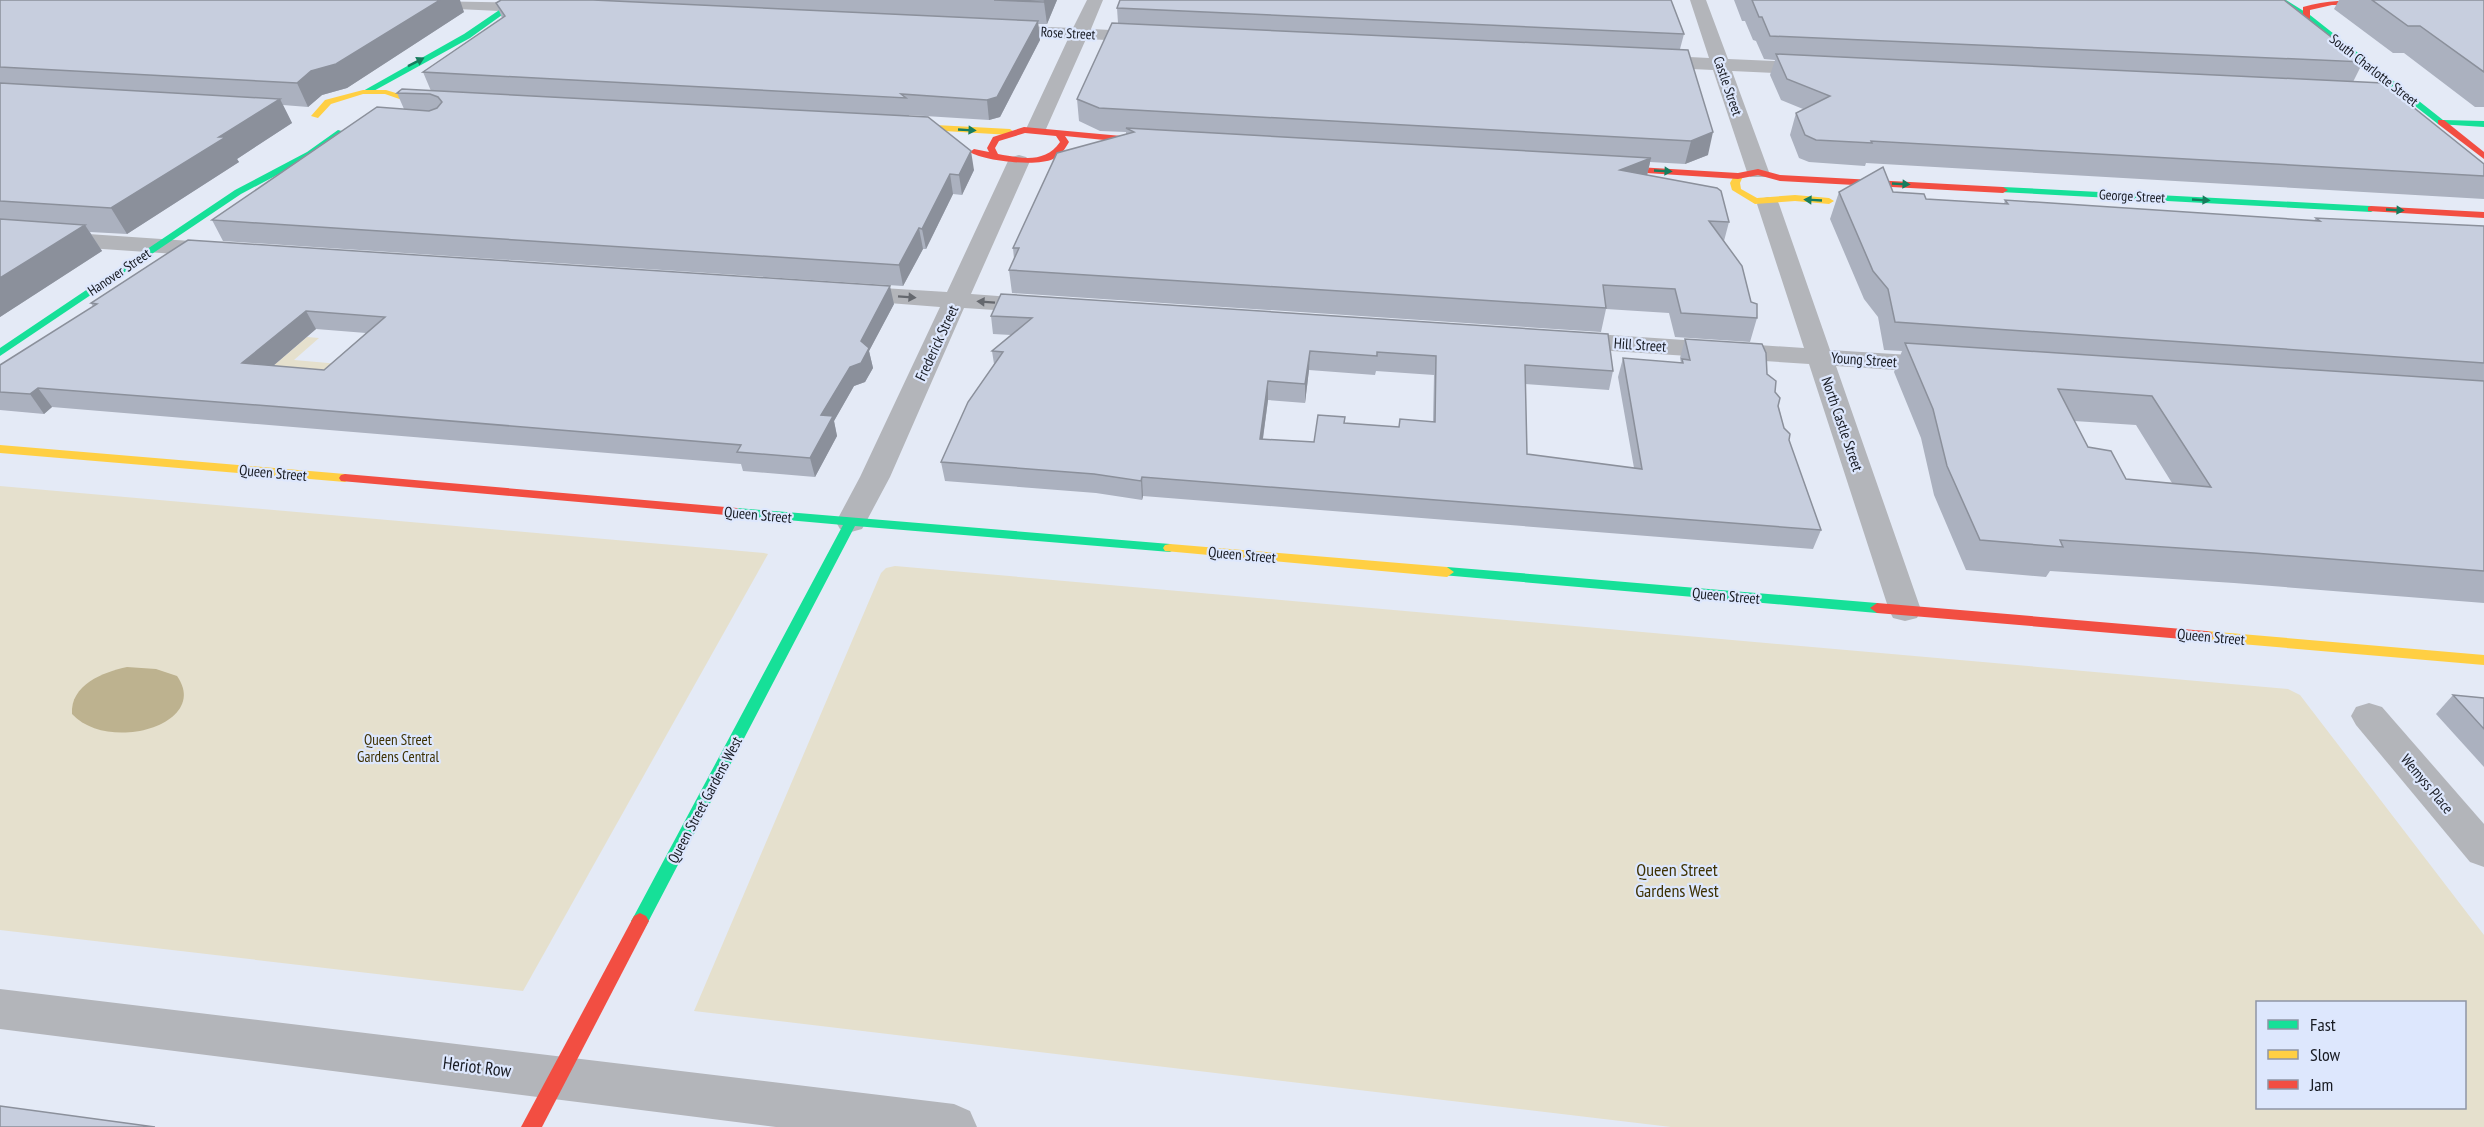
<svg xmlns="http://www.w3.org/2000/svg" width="2484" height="1127" font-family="'PT Sans Narrow',sans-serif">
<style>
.green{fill:#e5e0cd;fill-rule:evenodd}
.water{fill:#bdb28f}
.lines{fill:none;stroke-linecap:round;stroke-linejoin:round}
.street{fill:#b3b5ba;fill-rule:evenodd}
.fast{fill:#16e098;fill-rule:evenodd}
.slow{fill:#ffcf43;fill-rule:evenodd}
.jam{fill:#f24e42;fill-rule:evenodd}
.wall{fill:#abb1bf;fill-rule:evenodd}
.shaded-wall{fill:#8b909b}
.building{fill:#c7cede;stroke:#8b909b;stroke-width:1.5;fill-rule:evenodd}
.oneway{fill:#167d5d}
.oneway2{fill:#65686e}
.labels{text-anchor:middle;stroke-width:4.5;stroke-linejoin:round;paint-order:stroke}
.far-street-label{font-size:14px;fill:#171a22;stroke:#dde7fd}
.street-label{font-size:15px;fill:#171a22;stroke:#dde7fd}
.park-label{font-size:15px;fill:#3e3102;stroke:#dde7fd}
.near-park-label{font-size:18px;fill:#3e3102;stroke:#dde7fd}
.near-street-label{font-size:18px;fill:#171a22;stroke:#dde7fd}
</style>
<rect width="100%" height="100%" fill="#e4eaf6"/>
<g class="green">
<polygon points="307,337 319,338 294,360 351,365 334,390 253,383"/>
<polygon points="0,486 764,553 768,554 523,991 0,930"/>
<path d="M895 566 2288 689 2300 695 2484 935V1127H1671L694 1011 881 573 886 568ZM2258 1002H2464V1108H2258Z"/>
</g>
<path class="water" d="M127 667 156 669 177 676C211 724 109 754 72 714 70 685 103 672 127 667Z"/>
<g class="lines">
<g class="street">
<polygon points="365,0 539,3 548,8 539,13 373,5"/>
<polygon points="1087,0 1103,0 1091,29 1150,32 1159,37 1150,42 1086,39 1046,129 1043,133 1029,133 1026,129 1068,39 996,35 987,30 996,25 1073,28"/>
<polygon points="1690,0 1706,0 1728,59 1816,63 1825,69 1816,75 1732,71 1769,172 1766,177 1750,177 1747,172 1713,70 1650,67 1641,61 1650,55 1709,58"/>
<polygon points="1019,155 1026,157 1030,161 971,294 1040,299 1049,301 1052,306 1049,311 1040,313 964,308 890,477 866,522 862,529 851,532 840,529 836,522 860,477 940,307 850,300 841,298 838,293 841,288 850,286 947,292 1008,161 1012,157"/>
<polygon points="1768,197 1776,199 1779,204 1830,350 1941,357 1950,359 1954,365 1950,371 1941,373 1836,366 1921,610 1917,618 1905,621 1893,618 1889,610 1809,364 1566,348 1557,345 1553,340 1557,335 1566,332 1804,348 1757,204 1760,199"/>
<polygon points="0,228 220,243 228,245 232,250 228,255 220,257 0,242"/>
<polygon points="2369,703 2382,707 2484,824 2484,867 2470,862 2356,725 2351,716 2356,707"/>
<polygon points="0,989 954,1104 970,1111 977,1127 776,1127 0,1029"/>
</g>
<g class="fast">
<polygon points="514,0 523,0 470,38 370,93 363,91 464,34"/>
<polygon points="2277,0 2286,0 2310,15 2443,120 2484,121 2484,127 2438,124 2304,19"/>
<polygon points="338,130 345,132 313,156 241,194 0,356 0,348 235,190 307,152"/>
<polygon points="2003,187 2371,206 2376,209 2371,212 2000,192 1998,190"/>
<polygon points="737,508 1170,544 1177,548 1170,552 855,526 646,926 640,929 634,926 631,921 634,916 843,525 732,515 731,512 732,509"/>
<polygon points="1447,567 1877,603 1884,608 1877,613 1442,575 1440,572"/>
</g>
<g class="slow">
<polygon points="363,90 386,90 412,98 439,98 443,101 439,104 411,103 385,94 363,94 331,104 318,118 311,116 325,100"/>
<polygon points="898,123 1010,129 1014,132 1010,135 895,128 894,126"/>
<polygon points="1735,174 1743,176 1740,183 1741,189 1757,198 1795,195 1829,198 1834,201 1829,204 1795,201 1755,204 1732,190 1730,183"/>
<polygon points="0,445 345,474 351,478 345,482 0,453"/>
<polygon points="1170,544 1447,567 1454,572 1447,577 1165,551 1163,548 1165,545"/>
<polygon points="2206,631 2484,655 2484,665 2206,641 2201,640 2199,636 2201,632"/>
</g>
<g class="jam">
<path d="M2374 0 2387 3 2383 5H2332L2310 10V19L2303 17V7C2326 0 2350 0 2374 0Z"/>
<polygon points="2438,120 2444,120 2484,152 2484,159 2438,124"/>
<path d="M1024 127 1154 139 1158 142 1154 145 1065 136 1069 142C1065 149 1061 155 1053 159 1037 167 984 161 970 152L974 149 989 152 987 148 993 137ZM1025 133 1056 136 1060 142C1045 164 1021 158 998 154L995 148 999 141Z"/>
<polygon points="1604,165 1738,173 1758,169 1780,175 2003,187 2008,190 2003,193 1780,181 1758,175 1738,179 1601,170 1601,166"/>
<polygon points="2371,206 2484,212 2484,218 2368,211 2368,207"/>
<polygon points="345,474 737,508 743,512 737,516 341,481 339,478 341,475"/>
<polygon points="1877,603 2206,631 2211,632 2213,636 2211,640 2206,641 1877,613 1870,608"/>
<polygon points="640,913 646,916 649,921 542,1127 521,1127 634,916"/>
</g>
</g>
<g class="wall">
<polygon points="0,0 464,12 347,88 322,95 308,107 283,105 292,123 237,159 239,162 127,234 90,232 102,251 0,317"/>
<polygon points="501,0 1057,0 1047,24 1038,24 1040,40 1000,117 989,120 909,115 909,116 974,170 962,195 953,194 926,249 923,249 903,286 223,241 212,220 404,109 397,93 431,91 423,72 502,18 496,3"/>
<polygon points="1734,0 2284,0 2363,62 2353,82 2484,164 2484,199 1866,163 1865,166 1809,162 1799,158 1790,135 1796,113 1803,109 1781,100 1770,75 1775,60 1764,59 1756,41 1753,40 1745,21 1742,21"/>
<polygon points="2339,0 2484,0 2484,107 2475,107 2404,53 2393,53 2334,9"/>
<polygon points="1117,8 1684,34 1680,49 1708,155 1685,164 1650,162 1647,175 1729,222 1724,241 1757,318 1750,342 1675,337 1669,313 1606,309 1601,332 1012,293 1009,270 1014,259 1013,248 1126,135 1126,132 1100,131 1079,121 1077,99 1118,23"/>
<path d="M1839 192H1893L1926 199 2004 204 2005 200 2314 221 2316 218 2484 226V603L2234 583 2050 571 2046 577 1966 570 1934 495 1921 438 1894 372 1902 351 1884 350 1878 317 1864 299 1830 219ZM2074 421 2136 425 2172 483 2126 479 2088 447Z"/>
<path d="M1001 294 1613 371 1609 390 1525 384 1527 454 1634 468 1618 377 1623 358 1681 363 1680 358 1685 339 1767 374 1775 392 1784 428 1821 530 1813 549 1143 496 1142 500 1096 493 945 481 941 462 994 364 992 351 1011 335 993 334 991 316ZM1309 370 1375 375 1376 371 1434 375 1433 422 1399 427 1345 423 1314 442 1263 439 1268 400 1305 403Z"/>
<path d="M91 303 894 304 869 351 873 368 865 382 854 386 834 421 837 436 815 477 743 471 741 464 293 427 52 407 44 414 0 410V365L93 307ZM316 329 366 333 324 370 273 366Z"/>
<polygon points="2453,695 2484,698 2484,767 2436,714"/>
</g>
<g class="shaded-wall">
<polygon points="440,0 460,0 464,12 347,88 322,95 308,107 297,83 311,71"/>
<polygon points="1045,0 1057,0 1047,24 1044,2"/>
<polygon points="1038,21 1040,40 1000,117 989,120 987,100"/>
<polygon points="280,99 292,123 237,159 239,162 127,234 111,208 219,137"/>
<polygon points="1713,132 1708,155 1685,164 1691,141"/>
<polygon points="971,151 974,170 962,195 959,175"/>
<polygon points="1651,158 1646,180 1620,170"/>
<polygon points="950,174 953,194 926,249 922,229"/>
<polygon points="85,225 102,251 0,317 0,278"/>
<polygon points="919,228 923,249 903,286 899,265"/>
<polygon points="890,286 894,304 869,351 873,368 865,382 854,386 834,421 837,436 815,477 810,458 821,415"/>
<polygon points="306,311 316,329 253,383 242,363"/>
<polygon points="1310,351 1309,370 1305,403 1305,384"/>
<polygon points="1268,381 1268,400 1260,459 1260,439"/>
<polygon points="38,388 52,407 44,414 30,394"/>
<polygon points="1142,477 1143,496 1142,500 1141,481"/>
</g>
<g class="building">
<polygon points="0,0 440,0 336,64 311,71 297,83 0,67"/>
<polygon points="501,0 593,0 1038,21 997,97 987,100 901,94 906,98 423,72 505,16 496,3"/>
<polygon points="994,0 1045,0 1044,2"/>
<polygon points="1120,0 1671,0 1684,34 1117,8"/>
<polygon points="1752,0 2284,0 2363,62 1770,36 1762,17 1759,17"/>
<polygon points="2372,0 2484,0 2484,72 2420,26 2408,26"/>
<polygon points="1112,23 1688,50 1713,132 1691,141 1099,108 1077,99"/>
<polygon points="1776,54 2383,83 2484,164 2484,176 1871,141 1872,143 1816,140 1805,135 1796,113 1830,96 1787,79"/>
<polygon points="0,83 280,99 219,137 226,137 111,208 0,201"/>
<polygon points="402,89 928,117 971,151 959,175 950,174 922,229 919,228 899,265 212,220 377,107 429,111 437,108 442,102 438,97 430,94 397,93"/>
<polygon points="1126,128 1651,158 1620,170 1717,188 1721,191 1729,222 1709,221 1742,266 1751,302 1757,304 1757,318 1681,313 1675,289 1603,285 1606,308 1009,270 1019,248 1013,248 1057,153 1134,132"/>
<polygon points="1883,167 1893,192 1924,194 1926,199 2008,204 2005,200 2320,221 2316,218 2484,226 2484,363 1895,322 1888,289 1873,271 1839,192"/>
<polygon points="0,219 85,225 0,278"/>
<path d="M188 240 890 286 861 341 869 348 861 363 850 367 821 415 833 416 810 458 737 452 741 445 282 407 38 388 30 394 0 392V365L97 304 91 303ZM306 311 385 317 324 370 242 363Z"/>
<path d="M1001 294 1608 334 1613 371 1525 365 1527 454 1642 469 1623 358 1683 363 1682 359 1690 360 1685 339 1762 344 1766 353 1767 374 1776 381 1775 392 1780 398 1778 406 1784 428 1790 434 1789 440 1821 530 1142 477 1141 481 1094 474 941 462 968 402 1003 352 992 351 1032 318 991 316ZM1310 351 1377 356V352L1436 356 1435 422 1400 419 1399 427 1344 423 1345 417 1318 415 1314 442 1260 439 1268 381 1305 384Z"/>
<path d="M1905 343 2484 381V571L2254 553 2060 540 2063 547 1980 540 1947 466 1933 409ZM2058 389 2152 396 2211 487 2126 479 2111 451 2088 447Z"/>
<polygon points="2453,695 2484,698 2484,729"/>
<polygon points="0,1106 155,1127 0,1127"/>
</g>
<defs><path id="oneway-solid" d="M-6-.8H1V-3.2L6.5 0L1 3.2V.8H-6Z" transform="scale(1.5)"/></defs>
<g class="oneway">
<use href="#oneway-solid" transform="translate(416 62) rotate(-27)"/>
<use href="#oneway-solid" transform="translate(967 130) rotate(3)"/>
<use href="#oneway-solid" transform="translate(1663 171) rotate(3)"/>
<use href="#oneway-solid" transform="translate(1901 184) rotate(3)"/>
<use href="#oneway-solid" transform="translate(1813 200) rotate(-177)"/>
<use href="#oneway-solid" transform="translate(2201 200) rotate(3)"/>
<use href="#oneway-solid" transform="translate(2395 210) rotate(3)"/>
</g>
<g class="oneway2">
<use href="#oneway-solid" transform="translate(907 297) rotate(4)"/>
<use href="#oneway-solid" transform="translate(986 302) rotate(-176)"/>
</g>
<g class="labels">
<g class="far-street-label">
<text transform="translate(1068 33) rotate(3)" y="5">Rose Street</text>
<text transform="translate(2374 70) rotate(38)" y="5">South Charlotte Street</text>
<text transform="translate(1728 86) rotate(71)" y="5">Castle Street</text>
<text transform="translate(2132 196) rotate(3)" y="5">George Street</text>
<text transform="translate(119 272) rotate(-34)" y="5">Hanover Street</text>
</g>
<g class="street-label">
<text transform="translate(937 343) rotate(-65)" y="5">Frederick Street</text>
<text transform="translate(1640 345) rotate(4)" y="5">Hill Street</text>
<text transform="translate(1864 360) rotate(4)" y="5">Young Street</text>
<text transform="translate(1842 424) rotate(71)" y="5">North Castle Street</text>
<text transform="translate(273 473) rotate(5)" y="5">Queen Street</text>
<text transform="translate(758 515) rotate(5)" y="5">Queen Street</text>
<text transform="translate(1242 555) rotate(5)" y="5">Queen Street</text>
<text transform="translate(1726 596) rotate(5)" y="5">Queen Street</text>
<text transform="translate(2211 637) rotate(5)" y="5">Queen Street</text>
<text transform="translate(2427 784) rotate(50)" y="5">Wemyss Place</text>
<text transform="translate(705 800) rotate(-62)" y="5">Queen Street Gardens West</text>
</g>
<g class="park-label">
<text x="398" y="745">Queen Street<tspan x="398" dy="17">Gardens Central</tspan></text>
</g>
<g class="near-park-label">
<text x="1677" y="876">Queen Street<tspan x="1677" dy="21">Gardens West</tspan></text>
</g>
<g class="near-street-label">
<text transform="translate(477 1067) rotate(7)" y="6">Heriot Row</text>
</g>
</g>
<rect x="2256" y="1001" width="210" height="108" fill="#dde7fd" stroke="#8e95a5" stroke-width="1.5"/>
<rect x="2268" y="1020" width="30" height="9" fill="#16e098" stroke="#8e95a5" stroke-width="1.5"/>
<text x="2310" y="1031" font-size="18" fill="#171a22">Fast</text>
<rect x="2268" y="1050" width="30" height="9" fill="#ffcf43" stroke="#8e95a5" stroke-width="1.5"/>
<text x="2310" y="1061" font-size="18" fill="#171a22">Slow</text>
<rect x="2268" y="1080" width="30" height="9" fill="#f24e42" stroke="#8e95a5" stroke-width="1.5"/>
<text x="2310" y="1091" font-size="18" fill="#171a22">Jam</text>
</svg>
